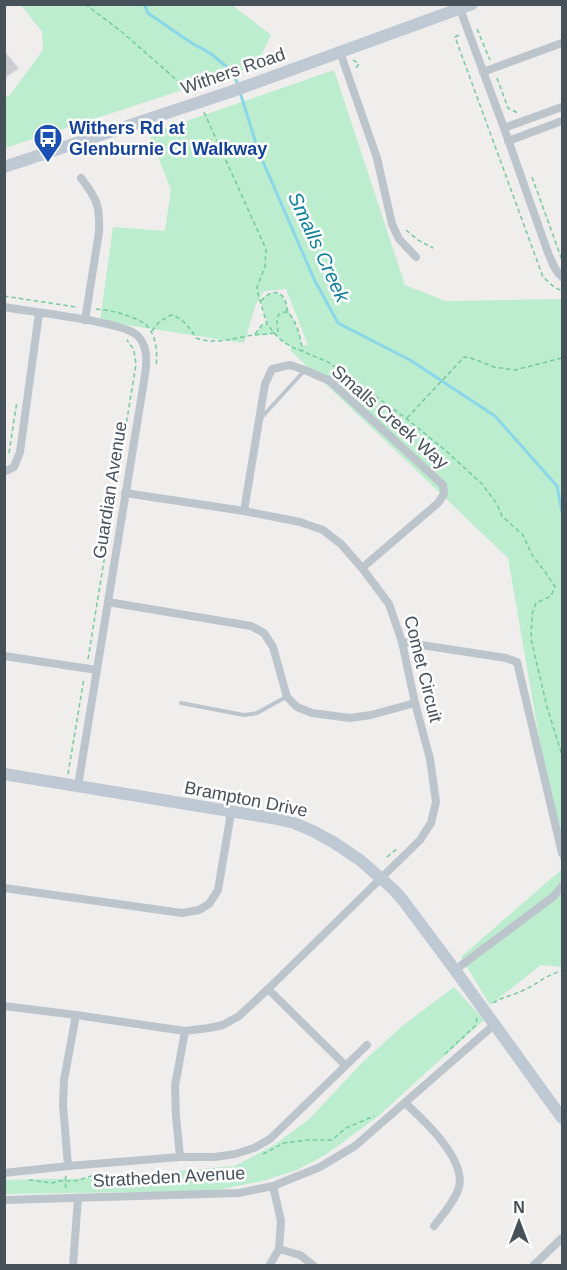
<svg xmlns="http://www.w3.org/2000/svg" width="567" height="1270" font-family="Helvetica,sans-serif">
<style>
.green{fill:#bcedce}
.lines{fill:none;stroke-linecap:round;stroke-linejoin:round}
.stream{stroke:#8ad7e9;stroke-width:3}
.building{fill:#caccd2;stroke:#d1d4d9;stroke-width:1.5}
.path{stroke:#75ca9e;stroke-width:1.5;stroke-dasharray:4.5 3;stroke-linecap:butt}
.lane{stroke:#bcc5cc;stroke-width:4}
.street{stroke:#bcc5cc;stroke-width:8}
.secondary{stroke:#bec9d4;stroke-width:12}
.labels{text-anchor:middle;stroke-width:5;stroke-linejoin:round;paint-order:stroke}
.street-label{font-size:18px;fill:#46515a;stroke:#fff}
.transit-label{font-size:18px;font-weight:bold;fill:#164399;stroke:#fff;text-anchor:start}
.water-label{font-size:20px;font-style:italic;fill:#10819b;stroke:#fff}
</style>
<rect width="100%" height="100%" fill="#f0eded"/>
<g class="green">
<polygon points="21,5 232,5 271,35 256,66 5,148 5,97 10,95 43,50 42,32"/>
<path d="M334 70 405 285 445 301 562 299V967L541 965 490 1005 461 957 562 869 508 558 289 349 293 348 282 341 275 334 254 335 262 325 267 322 261 302 264 297 275 292 283 296C289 313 299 328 302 346L308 345 286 289 264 291 256 304 244 343 100 321 113 227 165 231 171 190 149 134Z"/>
<polygon points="454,987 484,1020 376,1118 325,1155 297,1170 263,1181 212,1191 5,1194 4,1180 98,1178 235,1166 274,1145 308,1120 362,1063 401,1027"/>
</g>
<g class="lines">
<g class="stream">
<polyline points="144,4 148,13 190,42 210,53 233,72 238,85"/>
<polyline points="240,92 258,150 314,279 338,323 410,360 495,416 557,486 562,512"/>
</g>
</g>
<polygon class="building" points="4,51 18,68 4,78"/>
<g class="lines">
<g class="path">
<polyline points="85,4 122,32 179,82 194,93"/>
<polyline points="477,29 490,60"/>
<polyline points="459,35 455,37 543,277 554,287 562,291"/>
<polyline points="353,60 359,64 355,69"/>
<polyline points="497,78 508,108 518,113"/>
<polyline points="204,112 266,249 265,267 257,287 258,294 267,324 275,334 282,341 292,347 328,362 403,416 445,450 482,484 497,504 502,516 523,535 532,555 546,573 555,587 551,596 536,603 532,614 531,639 547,707 562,755"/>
<polyline points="532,177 562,260"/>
<polyline points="406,230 418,240 433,248"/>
<polyline points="4,296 76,307"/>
<path d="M261 301C275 285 287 293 287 312"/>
<path d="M96 309C110 310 130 315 142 322 156 330 158 352 156 366"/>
<path d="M152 331 159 322 171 315C183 318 190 328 196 338 216 345 234 338 254 335 262 334 271 335 278 331 278 325 274 317 281 313 295 306 301 343 303 351"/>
<polyline points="255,334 262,325 265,323"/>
<polyline points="407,418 464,357 471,358 494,367 515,370 562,358"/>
<polyline points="9,453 17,401"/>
<polyline points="88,659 136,364 134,350 127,340"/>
<polyline points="68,774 84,678"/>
<polyline points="387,857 398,848"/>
<path d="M493 1003C502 997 514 995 524 990 537 984 548 974 562 971"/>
<polyline points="445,1054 475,1026 477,1018"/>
<polyline points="263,1154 284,1143 307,1140 332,1140 346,1128 374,1116"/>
<polyline points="66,1176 65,1181 66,1189"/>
<polyline points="29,1180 52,1183 60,1181 75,1181 101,1173"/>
</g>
<g class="lane">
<polyline points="261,418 305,370"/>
<polyline points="181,703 244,715 257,713 286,697"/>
</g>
<g class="street">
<path d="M460 9 504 128 547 250C551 260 554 270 562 277"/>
<polyline points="340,52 377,158 392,224 399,239 416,257"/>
<polyline points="483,72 562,43"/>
<polyline points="504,128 562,107"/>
<polyline points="508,141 562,121"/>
<path d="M81 178C97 199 100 205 99 232L85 320"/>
<path d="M4 307C30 312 121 321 137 335 148 346 147 361 145 375L78 786"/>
<polyline points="4,472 14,467 20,452 39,313"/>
<polyline points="244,511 265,384 272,369 290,365 305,370 330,381 443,485 444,494 438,503 362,568"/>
<polyline points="108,602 251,626 264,633 273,647 287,697 297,707 312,713 350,718 371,715 415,703"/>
<polyline points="402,642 506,658 517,662 562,853"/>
<polyline points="4,656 97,670"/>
<polyline points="4,888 182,913 199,910 209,904 218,890 231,813"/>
<polyline points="455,970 554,896 562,886"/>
<polyline points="268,989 345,1065"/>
<polyline points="4,1006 76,1015 185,1031 209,1028 223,1025 239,1016 268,989 420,840 431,823 436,802 430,759 415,703 402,642 389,604 362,568 341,544 323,530 300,522 244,511 125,493"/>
<path d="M405 1103C424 1120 466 1159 459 1187 455 1201 443 1214 434 1226"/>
<polyline points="180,1157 176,1116 175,1086 185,1031"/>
<polyline points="68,1166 63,1105 64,1080 76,1015"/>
<polyline points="4,1173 68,1166 180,1157 215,1157 235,1154 254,1148 270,1139 367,1045"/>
<polyline points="4,1200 239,1193 273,1186 320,1167 355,1146 495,1024"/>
<polyline points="279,1249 300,1255 314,1266"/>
<polyline points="73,1266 78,1198"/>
<polyline points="269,1266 279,1249 281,1221 273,1186"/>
<polyline points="533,1266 562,1238"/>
</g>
<g class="secondary">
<polyline points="4,167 230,92 472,4"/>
<polyline points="4,774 272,818 294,823 313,831 333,842 360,860 393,889 402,899 455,970 562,1118"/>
</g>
</g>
<defs>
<g id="bus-pin" transform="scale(1.5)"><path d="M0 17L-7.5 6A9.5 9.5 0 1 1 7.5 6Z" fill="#1a4fb4" stroke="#fff"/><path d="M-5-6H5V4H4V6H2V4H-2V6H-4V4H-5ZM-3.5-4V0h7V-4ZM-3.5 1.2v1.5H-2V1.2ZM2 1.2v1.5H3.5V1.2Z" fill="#fff"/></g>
</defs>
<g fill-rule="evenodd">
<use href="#bus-pin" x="48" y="138"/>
</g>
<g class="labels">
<g class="street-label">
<text transform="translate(233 71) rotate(-19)" y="6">Withers Road</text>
<text transform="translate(390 417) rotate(41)" y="6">Smalls Creek Way</text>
<text transform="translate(110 490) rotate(-81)" y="6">Guardian Avenue</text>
<text transform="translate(423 669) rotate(76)" y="6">Comet Circuit</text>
<text transform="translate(246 799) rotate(11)" y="6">Brampton Drive</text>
<text transform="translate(169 1177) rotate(-3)" y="6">Stratheden Avenue</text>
</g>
<g class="transit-label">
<text x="69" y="134">Withers Rd at<tspan x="69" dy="21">Glenburnie Cl Walkway</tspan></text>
</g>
<g class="water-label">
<text transform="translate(319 247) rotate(65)" y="7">Smalls Creek</text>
</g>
</g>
<rect width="567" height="1270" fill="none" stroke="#46515a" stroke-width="12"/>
<g transform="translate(519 1222)" stroke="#ffffff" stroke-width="4.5" paint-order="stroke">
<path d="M0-4.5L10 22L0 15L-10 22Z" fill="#46515a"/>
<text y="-9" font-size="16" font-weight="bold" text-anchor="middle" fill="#46515a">N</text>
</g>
</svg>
